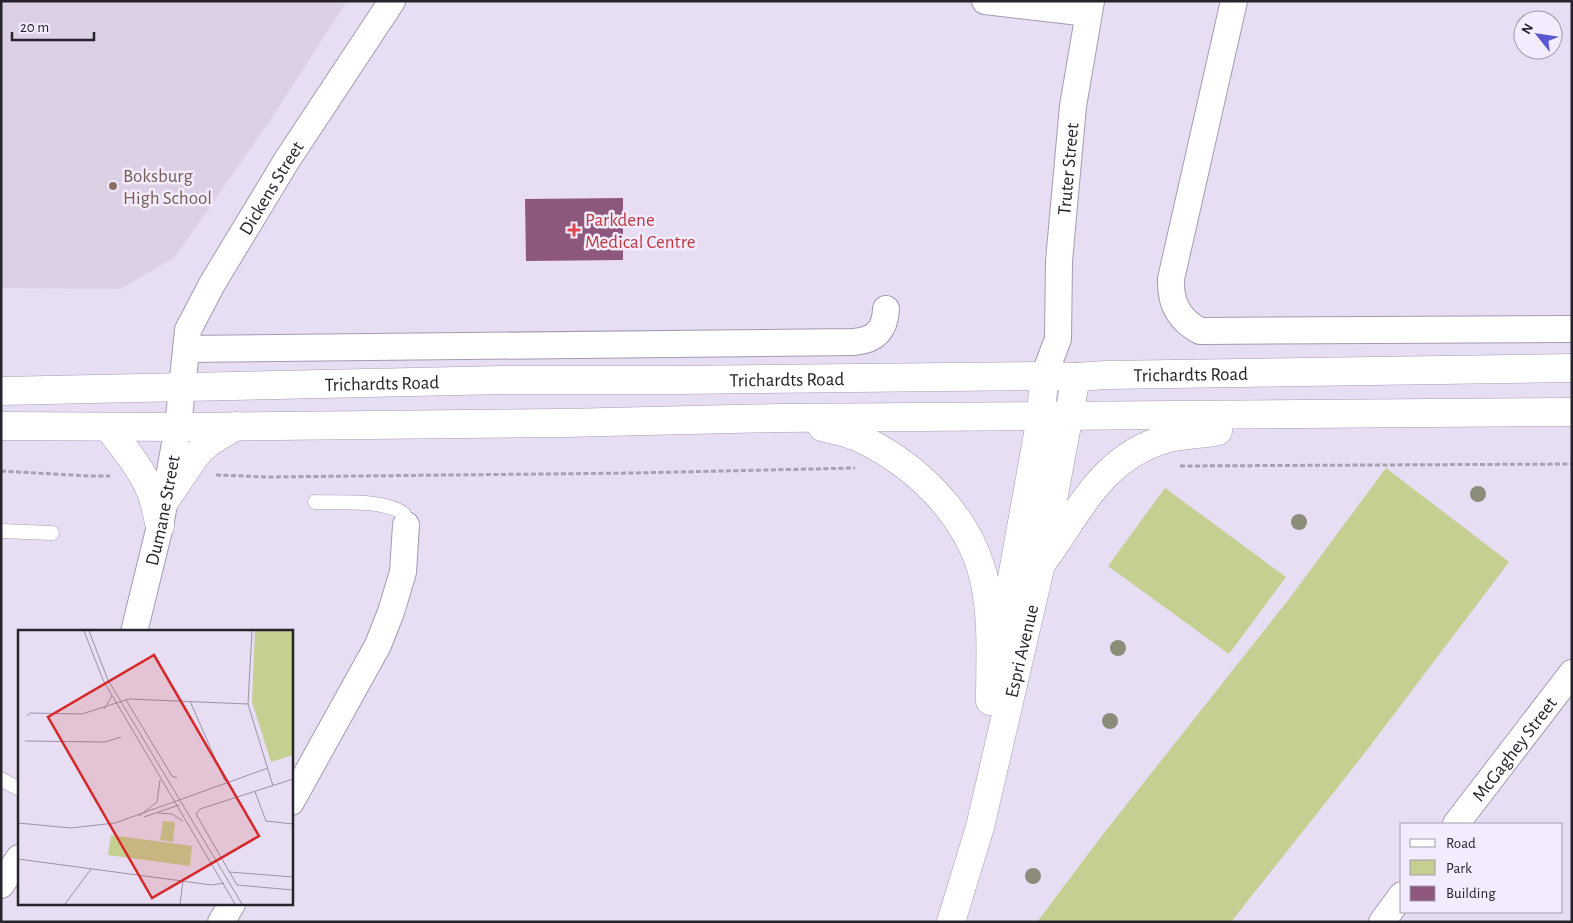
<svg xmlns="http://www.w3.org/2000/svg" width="1573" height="923" font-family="'Alegreya Sans',sans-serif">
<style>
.education{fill:#dbd0e4}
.green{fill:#c5cf91}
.building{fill:#8e587d}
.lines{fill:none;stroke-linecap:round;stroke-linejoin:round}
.service-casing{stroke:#a49bb0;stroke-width:15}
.minor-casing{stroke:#a49bb0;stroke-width:28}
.tertiary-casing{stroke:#a49bb0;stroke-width:29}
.secondary-casing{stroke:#a49bb0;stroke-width:29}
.path{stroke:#a8a1b3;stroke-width:3;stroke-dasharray:5 2.5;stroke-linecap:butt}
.service{stroke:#fff;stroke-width:14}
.minor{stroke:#fff;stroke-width:26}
.tertiary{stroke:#fff;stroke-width:28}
.secondary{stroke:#fff;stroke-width:28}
.tree{fill:#8c8c7b}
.education-dot{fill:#8d6e63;stroke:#f3ecfe;stroke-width:2}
.health-dot{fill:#e0444e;stroke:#f3ecfe;stroke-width:2}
.labels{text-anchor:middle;stroke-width:5;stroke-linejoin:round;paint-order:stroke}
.street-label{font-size:19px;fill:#26232b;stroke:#f3ecfe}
.education-label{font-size:19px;fill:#785e54;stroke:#f3ecfe;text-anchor:start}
.health-label{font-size:19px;fill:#be3a42;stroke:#f3ecfe;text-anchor:start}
.inset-road{fill:none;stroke:#9a93a4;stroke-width:1}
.view{fill:#d62828;fill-opacity:0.15;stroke:#d62828;stroke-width:2.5}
.inset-edge{fill:none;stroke:#26232b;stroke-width:2.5}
</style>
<rect width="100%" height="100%" fill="#e7def4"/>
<polygon class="education" points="1,1 347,1 273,116 175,257 120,289 1,288"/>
<g class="green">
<polygon points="1386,468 1509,562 1364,754 1231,922 1037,922 1100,838 1289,599"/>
<polygon points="1165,488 1286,577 1229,654 1108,566"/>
</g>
<polygon class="building" points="623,198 623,260 526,261 525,199"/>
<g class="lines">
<g class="service-casing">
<g id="service">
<path d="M315 502C340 503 385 499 404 514L406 525"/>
<polyline points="1,531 52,533"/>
<polyline points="1,779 19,789"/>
</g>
</g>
<g class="minor-casing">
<g id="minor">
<polyline points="985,1 1088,13"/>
<path d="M1234 1 1171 279C1170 303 1179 320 1200 331L1572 329"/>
<path d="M186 349 854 342C875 340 885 331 886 309"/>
<path id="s1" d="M1044 376 1058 339 1059 261 1073 106 1091 1"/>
<path id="s2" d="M134 632 160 526 178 427 188 330 212 284 287 160 392 1"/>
<polyline points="291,802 378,645 391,612 403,572 406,525"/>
<path id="s3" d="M1456 824 1572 673"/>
<polyline points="1,885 19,858"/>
<polyline points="221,922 232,904"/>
<polyline points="1382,922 1402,895"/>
</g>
</g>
<g class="tertiary-casing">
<g id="tertiary">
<polyline points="997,661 1041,417 1044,376"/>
<path id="s4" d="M951 922 980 827 1041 564 1076 377"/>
</g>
</g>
<g class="secondary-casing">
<g id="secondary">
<path id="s5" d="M1 391 503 380H676L1044 376 1076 377 1106 375 1572 368"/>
<polyline points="1,426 178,427 564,423 779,418 1572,412"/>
<path d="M108 427C124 448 141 468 151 492 155 503 157 515 160 526"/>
<path d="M822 427C833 430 845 432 855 436 914 462 969 515 984 579 993 618 990 661 990 701"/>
<polyline points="165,501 196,455 208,443 236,426"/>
<path d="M1041 564C1079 514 1099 459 1165 439 1183 434 1200 435 1218 431"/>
</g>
</g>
<g class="path">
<polyline points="1180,466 1572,464"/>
<polyline points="1,471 89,476 110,476"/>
<polyline points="216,475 268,477 634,473 855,468"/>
</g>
<use href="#service" class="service"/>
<use href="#minor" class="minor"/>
<use href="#tertiary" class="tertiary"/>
<use href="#secondary" class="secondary"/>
</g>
<g class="tree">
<circle cx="1478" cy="494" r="8"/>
<circle cx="1299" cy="522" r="8"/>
<circle cx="1118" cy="648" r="8"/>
<circle cx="1110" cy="721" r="8"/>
<circle cx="1033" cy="876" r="8"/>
</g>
<circle class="education-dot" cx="113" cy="186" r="5"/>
<path class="health-dot" d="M571.5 222.5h5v5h5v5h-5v5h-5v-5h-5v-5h5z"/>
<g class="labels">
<g class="street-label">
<text dy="7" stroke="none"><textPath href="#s1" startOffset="210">Truter Street</textPath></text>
<text dy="7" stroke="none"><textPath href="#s2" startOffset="472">Dickens Street</textPath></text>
<text dy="7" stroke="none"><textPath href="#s5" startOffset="1190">Trichardts Road</textPath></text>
<text dy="7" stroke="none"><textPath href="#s5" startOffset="786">Trichardts Road</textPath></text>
<text dy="7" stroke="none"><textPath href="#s5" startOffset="381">Trichardts Road</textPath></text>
<text dy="7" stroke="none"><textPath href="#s2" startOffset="125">Dumane Street</textPath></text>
<text dy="7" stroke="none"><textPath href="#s4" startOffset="280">Espri Avenue</textPath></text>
<text dy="7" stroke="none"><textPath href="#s3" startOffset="95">McGaghey Street</textPath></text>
</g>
<g class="education-label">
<text x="123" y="182">Boksburg<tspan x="123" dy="22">High School</tspan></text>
</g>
<g class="health-label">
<text x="585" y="226">Parkdene<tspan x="585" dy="22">Medical Centre</tspan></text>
</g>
</g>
<g transform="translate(18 630)">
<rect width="275" height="275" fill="#e7def4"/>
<path d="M237 1H275V125L253 132 234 72ZM145 191 157 192 155 212 142 210ZM93 205 174 216 172 236 90 225Z" fill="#c5cf91"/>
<path class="inset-road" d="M66 1 85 50 217 274M71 1 90 50 224 274M234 1 230 74 255 156M108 70 154 146 159 148M172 71 207 151M86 79 94 66M9 86 12 83 64 84 111 69 230 74M7 111 87 112 103 107M275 149 182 179 178 184 219 255 275 260M237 162 248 191 275 194M140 183 154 184 165 191M121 186 139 172 142 150M126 187 161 175M0 193 53 198 97 193 250 138M0 229 194 255 206 253M211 242 275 247M47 274 73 239M162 274 165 251"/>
<path class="view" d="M136 25 241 206 134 268 30 87Z"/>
<rect width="275" height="275" class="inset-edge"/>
</g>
<rect width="1573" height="923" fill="none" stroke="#26232b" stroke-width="5"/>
<rect x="1400" y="823" width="162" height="90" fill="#f3ecfe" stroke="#a19caa"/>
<rect x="1410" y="839" width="25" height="8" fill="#ffffff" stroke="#a19caa"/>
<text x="1446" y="848" font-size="15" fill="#26232b">Road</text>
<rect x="1410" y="860" width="25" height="15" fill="#c5cf91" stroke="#a19caa"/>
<text x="1446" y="873" font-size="15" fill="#26232b">Park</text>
<rect x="1410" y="886" width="25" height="15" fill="#8e587d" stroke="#a19caa"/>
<text x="1446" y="898" font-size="15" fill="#26232b">Building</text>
<g transform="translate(1538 35) rotate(300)"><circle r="24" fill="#f3ecfe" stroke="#a19caa"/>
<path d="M0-4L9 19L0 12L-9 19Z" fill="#5a58d0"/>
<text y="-8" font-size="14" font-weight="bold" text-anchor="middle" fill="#26232b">N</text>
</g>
<path d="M12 32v8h82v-8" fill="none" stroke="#26232b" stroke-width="2.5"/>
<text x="20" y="32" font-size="15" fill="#26232b" stroke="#f3ecfe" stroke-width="4" paint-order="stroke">20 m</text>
</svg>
